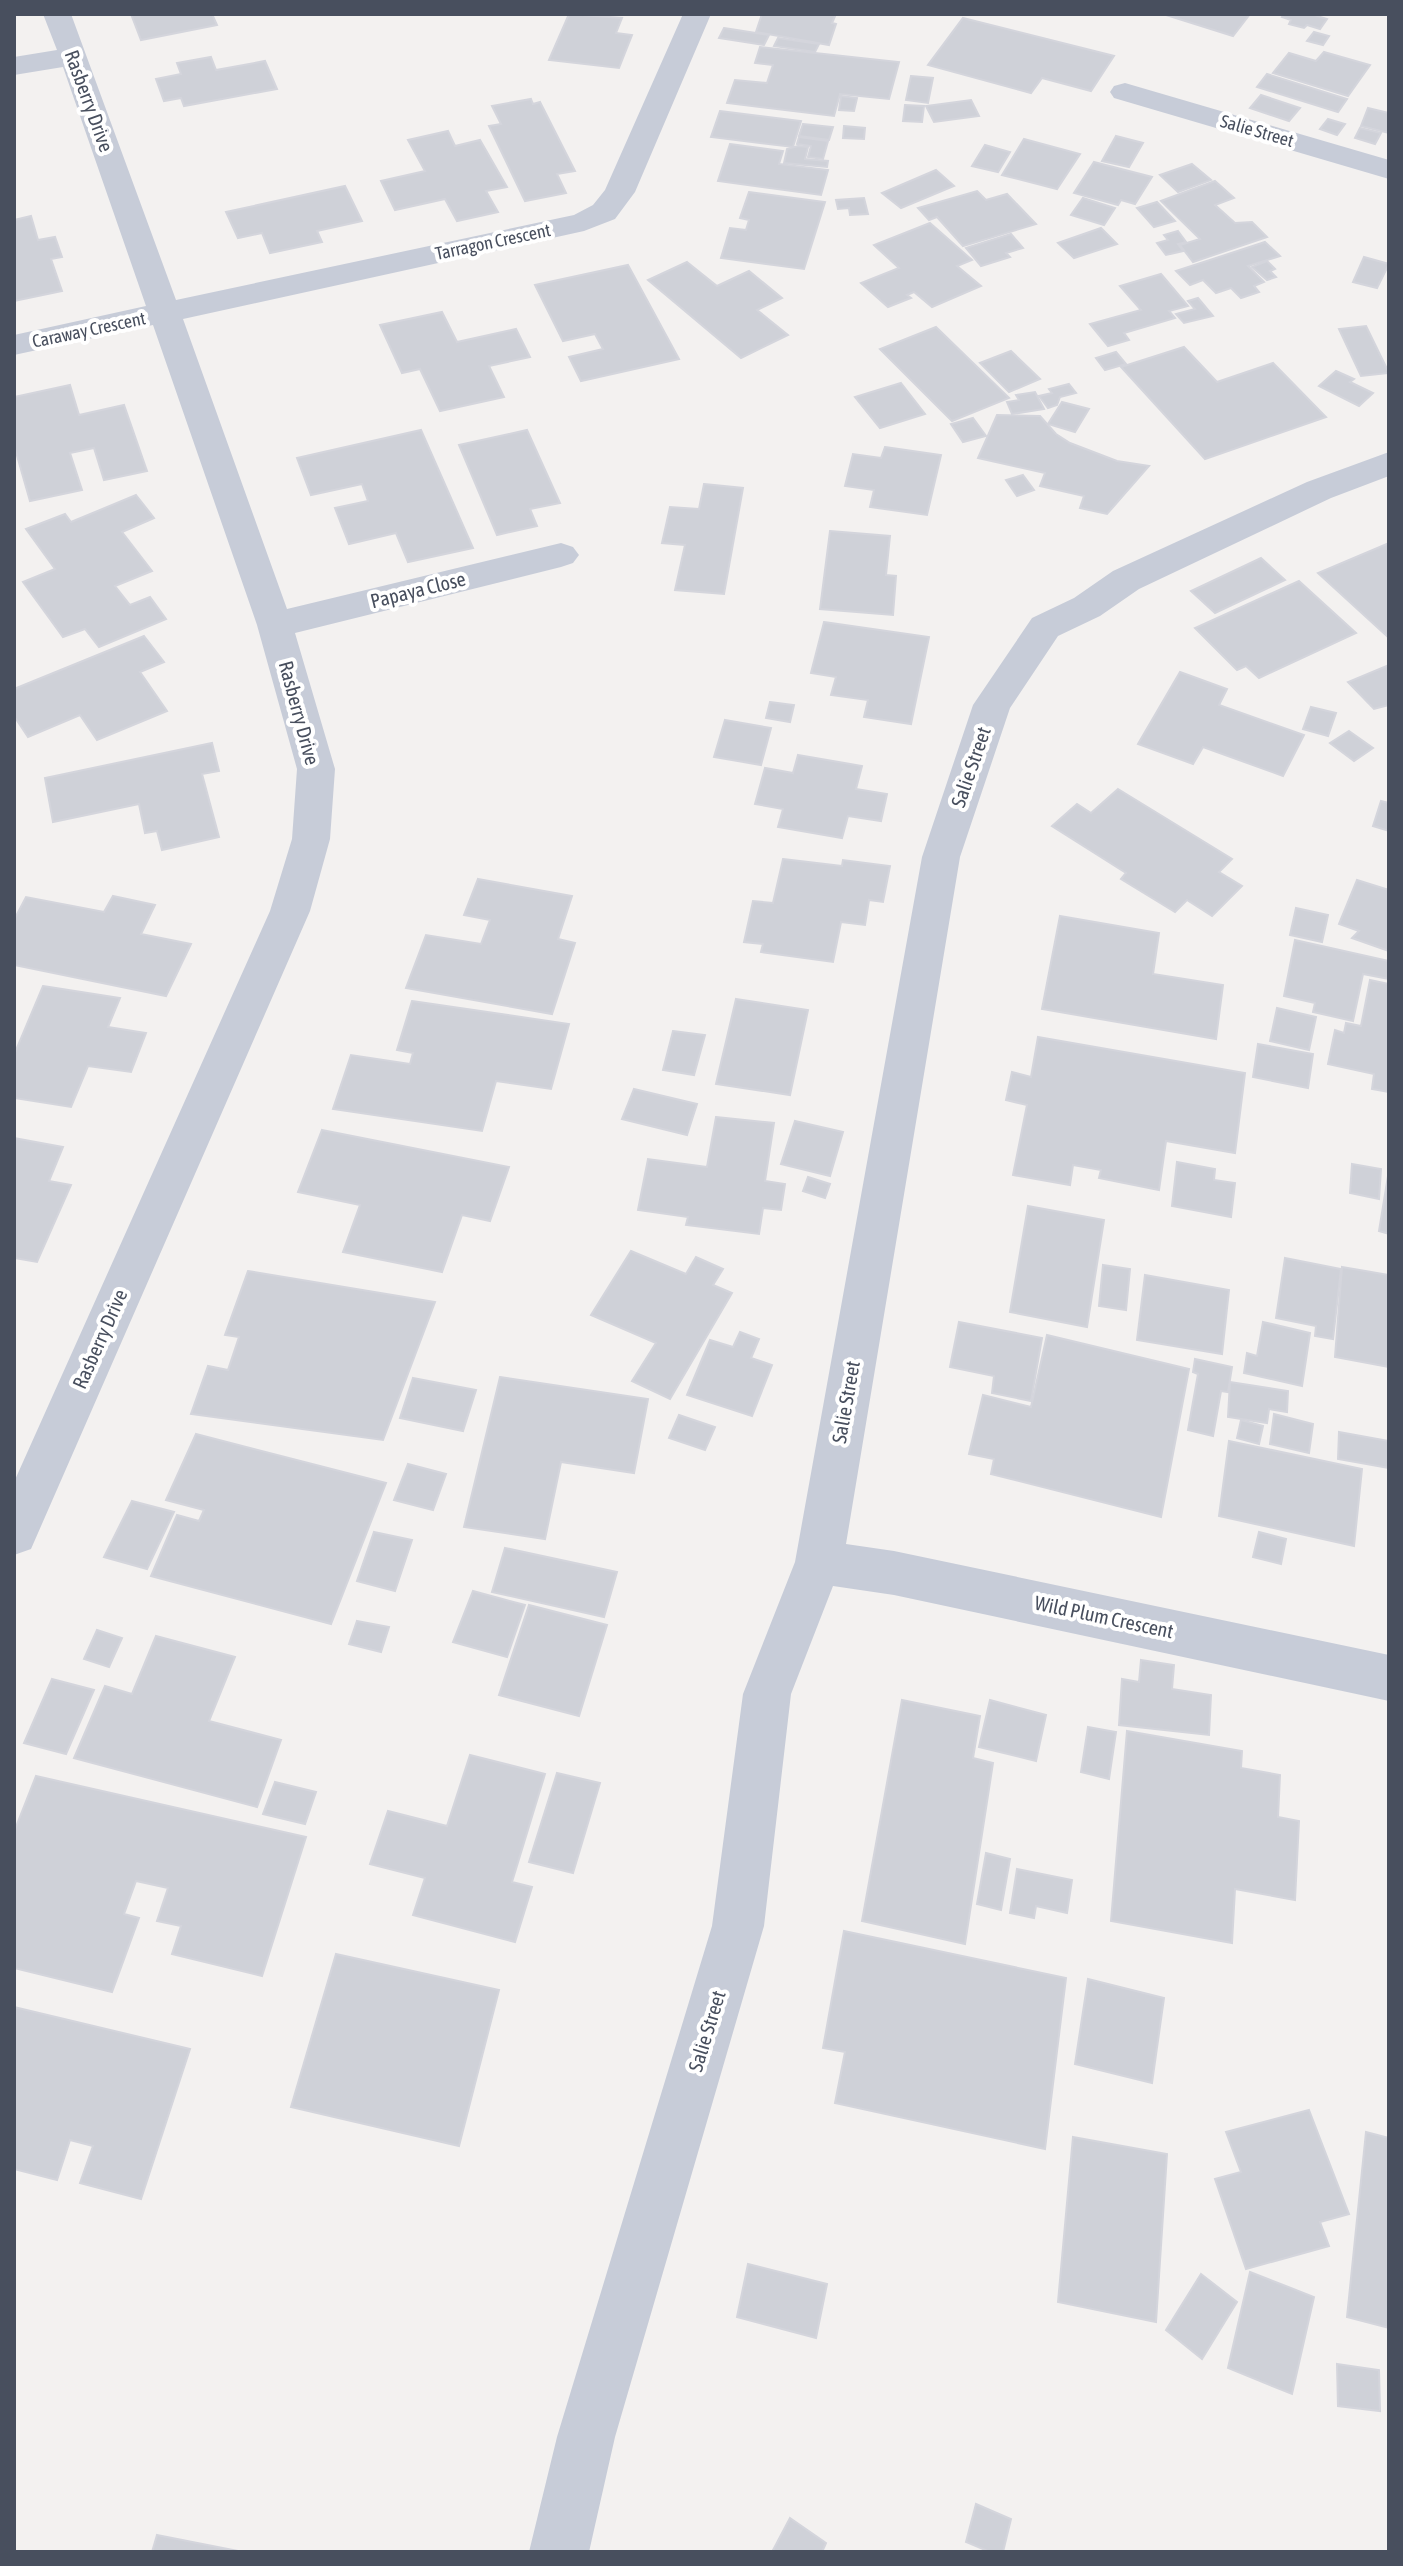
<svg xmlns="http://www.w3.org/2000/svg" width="1403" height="2566" font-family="'Asap Condensed',sans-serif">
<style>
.building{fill:#cfd1d8;stroke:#d4d5dc;stroke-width:2}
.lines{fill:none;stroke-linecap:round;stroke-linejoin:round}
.minor{fill:#c7ccd8;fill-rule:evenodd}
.labels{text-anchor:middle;stroke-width:8;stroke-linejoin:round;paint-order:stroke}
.far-street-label{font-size:18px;fill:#484f5e;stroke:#fff}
.street-label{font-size:20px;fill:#484f5e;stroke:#fff}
</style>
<rect width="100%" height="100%" fill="#f3f1f0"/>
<g class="building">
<polygon points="131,14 212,14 217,25 141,40"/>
<polygon points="569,14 622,18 616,33 632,35 619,68 549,60"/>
<polygon points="762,14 836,14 832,23 836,24 829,45 756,32"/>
<polygon points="1163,14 1250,14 1233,36"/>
<polygon points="1284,14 1311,14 1327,19 1320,29 1307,25 1304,28 1289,24 1291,20 1282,17"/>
<polygon points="963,18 1114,56 1091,91 1042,78 1031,93 928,65"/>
<polygon points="724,28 769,35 764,45 719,38"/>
<polygon points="1314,32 1329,36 1323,45 1307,41"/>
<polygon points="778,38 819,44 815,52 774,46"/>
<polygon points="760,47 899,62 889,99 840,94 834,116 727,103 735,80 767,83 773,65 755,63"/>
<polygon points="1324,52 1370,65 1348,96 1273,73 1289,53 1316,61"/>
<polygon points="211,57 216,70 265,61 277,89 184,106 181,98 164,101 156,79 181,74 177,63"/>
<polygon points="1267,74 1347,99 1338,112 1257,87"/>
<polygon points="911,76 933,78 928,103 906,100"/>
<polygon points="1261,95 1300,108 1289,121 1250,108"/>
<polygon points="841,96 857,98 854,111 839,110"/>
<polygon points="531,99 533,104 540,102 575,171 557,174 566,193 525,201 489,126 501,124 492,106"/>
<polygon points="971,100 979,116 934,122 926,106"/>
<polygon points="905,105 924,106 922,122 903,121"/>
<polygon points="1368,108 1389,113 1389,133 1361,126"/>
<polygon points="720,111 801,121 793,147 711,137"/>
<polygon points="1328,119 1345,124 1337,135 1320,129"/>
<polygon points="803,124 833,127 829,140 799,136"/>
<polygon points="844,126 865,128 864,139 843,138"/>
<polygon points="1360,128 1381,133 1375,144 1355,138"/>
<polygon points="448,131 455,146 480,140 507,187 486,191 498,212 457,221 445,199 395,210 381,181 425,171 408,140"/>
<polygon points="1116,136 1143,143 1129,167 1102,161"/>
<polygon points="799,137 828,141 823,159 808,157 811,146 797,144"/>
<polygon points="1024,139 1080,154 1057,189 1002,175"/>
<polygon points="730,144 783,151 779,164 828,170 821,195 718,181"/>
<polygon points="985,145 1010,152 998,172 972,166"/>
<polygon points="798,146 808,147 805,159 828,161 827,167 784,163 787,149"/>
<polygon points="1094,162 1152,177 1135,204 1121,200 1118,205 1074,193"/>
<polygon points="1192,164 1211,180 1178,192 1160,175"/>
<polygon points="936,170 954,186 901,208 882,193"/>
<polygon points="1215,181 1234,198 1215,205 1235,223 1252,222 1267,237 1193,262 1180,245 1200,239 1161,201"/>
<polygon points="345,186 362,221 317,231 322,242 270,253 262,233 238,238 226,212"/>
<polygon points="977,191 986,200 1007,194 1036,224 963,246 937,217 929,220 918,208"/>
<polygon points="749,192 825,202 804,269 721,258 730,228 746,230 749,220 740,218"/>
<polygon points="864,198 868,214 850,215 849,208 838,209 836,200"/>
<polygon points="1083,198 1115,208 1104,225 1071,215"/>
<polygon points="1157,202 1175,221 1154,227 1137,208"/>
<polygon points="31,216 38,240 55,237 62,257 51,259 62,291 14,301 14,220"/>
<polygon points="930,223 972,260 957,266 981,286 932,307 914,292 907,295 911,298 888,307 861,283 899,268 874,245"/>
<polygon points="1101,228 1117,244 1074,258 1058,243"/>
<polygon points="1178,231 1186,242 1178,244 1183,251 1166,255 1157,243 1168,240 1164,235"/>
<polygon points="1011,234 1023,248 1006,253 1010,257 981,266 966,248"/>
<polygon points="1265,242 1280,256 1248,266 1264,282 1254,286 1259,292 1241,298 1231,288 1216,293 1203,280 1190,285 1176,271"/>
<polygon points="1364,257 1389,264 1377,288 1353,282"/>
<polygon points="1267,261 1275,269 1270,271 1276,277 1267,280 1252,267"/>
<polygon points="687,262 717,286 749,271 782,298 757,310 788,335 741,358 648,280"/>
<polygon points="628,265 679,359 581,381 569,357 603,349 595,334 563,341 535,285"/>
<polygon points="1161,274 1188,306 1169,311 1175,318 1124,333 1129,340 1108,346 1090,324 1141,310 1120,286"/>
<polygon points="1198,298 1213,316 1184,323 1176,314 1195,309 1188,301"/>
<polygon points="442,312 457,342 516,329 530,357 489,366 504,397 440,411 420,369 402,373 380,325"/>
<polygon points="1366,326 1389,373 1361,376 1339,329"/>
<polygon points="936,327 1009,398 952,421 880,349"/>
<polygon points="1184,347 1217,382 1273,363 1326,417 1205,459 1121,367"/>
<polygon points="1011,351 1040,379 1009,392 980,363"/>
<polygon points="1116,352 1126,364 1105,370 1096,358"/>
<polygon points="1336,371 1354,379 1350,382 1373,393 1359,406 1319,386"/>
<polygon points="901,383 925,414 880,428 855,397"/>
<polygon points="1069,384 1076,393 1060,397 1057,405 1048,408 1039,396 1052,393 1049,389"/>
<polygon points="70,385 79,415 124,405 147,471 104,480 94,448 70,453 82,490 30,501 14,445 14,397"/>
<polygon points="1035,392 1044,409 1012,414 1007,402 1019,400 1016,395"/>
<polygon points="1062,402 1089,409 1075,432 1048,424"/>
<polygon points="997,415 1040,416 1056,434 1070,443 1117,461 1149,466 1107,514 1080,508 1084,496 1040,486 1045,473 978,458"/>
<polygon points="973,418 986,436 963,442 951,424"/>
<polygon points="421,430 473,548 408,562 396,533 349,544 335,508 368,501 362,484 311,495 297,458"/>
<polygon points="527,430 560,503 530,509 537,526 497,535 459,445"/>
<polygon points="885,447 941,455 927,515 870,507 874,490 845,486 853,454 881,458"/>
<polygon points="1023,475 1034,490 1017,496 1006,480"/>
<polygon points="704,484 743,488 724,594 675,590 685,545 662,543 670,507 699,509"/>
<polygon points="136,495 154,518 122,532 152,571 115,586 130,605 150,597 166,619 99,647 85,629 63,637 23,582 55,569 26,529 65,514 71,522"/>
<polygon points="830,531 890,536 886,575 896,576 893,615 820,609"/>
<polygon points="1389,543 1389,638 1318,573"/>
<polygon points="1261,558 1285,580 1215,613 1191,591"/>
<polygon points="1299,581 1356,633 1259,678 1246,666 1237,670 1195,628"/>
<polygon points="824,622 929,637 911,724 864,717 868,700 831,695 836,677 811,673"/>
<polygon points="144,636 164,662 140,672 167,711 97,740 80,715 28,737 14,716 14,689"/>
<polygon points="1389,665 1389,705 1374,709 1348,682"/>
<polygon points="1180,672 1227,689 1219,705 1304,735 1283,776 1203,747 1193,764 1138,744"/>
<polygon points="770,702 794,705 790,722 766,718"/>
<polygon points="1311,707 1336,713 1328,736 1303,729"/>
<polygon points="725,720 771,728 761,765 714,757"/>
<polygon points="1349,731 1373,748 1354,761 1330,743"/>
<polygon points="212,743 219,771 202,774 219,837 162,850 157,831 145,833 139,804 53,822 45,778"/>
<polygon points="798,755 862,766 856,789 887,794 881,821 848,816 842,838 778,827 783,809 755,804 765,768 793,773"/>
<polygon points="1118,789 1232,859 1219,872 1242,886 1212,916 1187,900 1175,912 1121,879 1126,873 1052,826 1077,804 1091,813"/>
<polygon points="1381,801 1389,803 1389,831 1373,826"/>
<polygon points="783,859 842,866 843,860 890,866 883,902 869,900 865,925 841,922 833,962 761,952 763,944 744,942 753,901 773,903"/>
<polygon points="478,879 572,896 558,939 575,943 552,1014 406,988 426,935 481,944 490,920 464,915"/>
<polygon points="1357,880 1389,890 1389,951 1352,938 1359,931 1339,924"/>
<polygon points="113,896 155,905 141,934 191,944 166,996 14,965 14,920 26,897 104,912"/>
<polygon points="1296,908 1328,915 1322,942 1290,935"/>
<polygon points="1060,916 1159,933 1153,974 1223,985 1216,1039 1042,1009"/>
<polygon points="1295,940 1389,961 1389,979 1363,974 1353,1021 1313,1012 1315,1003 1284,996"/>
<polygon points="1370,980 1389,984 1389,1092 1372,1089 1374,1074 1328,1064 1335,1030 1344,1033 1346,1023 1361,1026"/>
<polygon points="43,986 120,998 108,1027 146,1033 131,1072 88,1066 71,1107 14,1098 14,1055"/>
<polygon points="736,999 808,1010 790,1095 716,1084"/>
<polygon points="412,1001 569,1024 551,1089 496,1081 482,1131 333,1109 351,1055 410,1064 413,1053 397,1050"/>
<polygon points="1277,1008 1316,1017 1309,1050 1270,1041"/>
<polygon points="673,1031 705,1035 694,1075 663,1070"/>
<polygon points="1038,1037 1245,1073 1235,1153 1166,1141 1159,1190 1099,1178 1101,1170 1073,1165 1070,1185 1013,1175 1027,1105 1006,1100 1012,1072 1031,1077"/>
<polygon points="1258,1044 1313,1054 1308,1088 1253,1077"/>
<polygon points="634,1089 697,1104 687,1135 622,1119"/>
<polygon points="716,1117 774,1123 765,1181 785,1184 781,1210 763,1208 759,1234 686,1225 688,1217 638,1210 648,1159 707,1167"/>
<polygon points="795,1121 843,1132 830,1176 781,1164"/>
<polygon points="322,1130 509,1167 490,1221 462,1215 442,1272 343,1252 360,1205 298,1192"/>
<polygon points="14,1138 63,1147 49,1181 71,1185 37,1262 14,1258"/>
<polygon points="1177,1162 1215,1169 1214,1180 1235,1183 1231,1217 1172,1206"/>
<polygon points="1352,1164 1381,1169 1379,1199 1350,1193"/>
<polygon points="1389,1170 1389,1234 1379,1231"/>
<polygon points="808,1177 830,1184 825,1198 803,1191"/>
<polygon points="1028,1206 1104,1220 1087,1327 1010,1312"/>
<polygon points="631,1251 686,1274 696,1257 723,1269 713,1285 732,1293 670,1399 632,1381 656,1343 591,1315"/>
<polygon points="1285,1258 1341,1269 1333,1339 1315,1336 1316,1326 1276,1318"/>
<polygon points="1103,1265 1130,1269 1126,1310 1099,1306"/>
<polygon points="1342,1267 1389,1275 1389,1367 1335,1357"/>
<polygon points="248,1271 435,1302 383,1440 191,1414 208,1366 228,1370 239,1337 225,1335"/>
<polygon points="1145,1275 1229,1290 1222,1354 1137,1340"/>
<polygon points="959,1322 1042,1338 1031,1401 992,1393 994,1376 950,1367"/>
<polygon points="1263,1322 1310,1333 1302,1386 1244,1373 1247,1353 1257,1356"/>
<polygon points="740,1332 759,1339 751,1358 772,1365 752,1416 687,1395 710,1340 733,1347"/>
<polygon points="1047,1335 1189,1369 1161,1517 991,1474 994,1459 969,1454 983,1395 1031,1407"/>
<polygon points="1195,1359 1232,1367 1228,1392 1221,1391 1213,1436 1188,1430 1198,1374 1193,1372"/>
<polygon points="500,1377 648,1399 634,1473 561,1462 545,1539 464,1527"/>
<polygon points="413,1378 476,1390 463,1431 400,1418"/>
<polygon points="1230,1382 1288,1391 1287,1412 1269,1409 1267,1423 1228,1417"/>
<polygon points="1274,1414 1313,1424 1309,1453 1270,1444"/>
<polygon points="679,1415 715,1427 705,1450 669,1438"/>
<polygon points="1241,1420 1263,1426 1259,1444 1237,1438"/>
<polygon points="1339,1432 1389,1441 1389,1468 1338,1459"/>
<polygon points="196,1434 386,1483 331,1624 151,1576 177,1515 199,1521 204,1510 166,1500"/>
<polygon points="1229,1441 1362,1469 1354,1546 1219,1516"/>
<polygon points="408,1464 446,1474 433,1510 394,1500"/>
<polygon points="132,1501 174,1512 147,1569 104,1557"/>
<polygon points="374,1532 412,1540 395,1591 357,1581"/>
<polygon points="1259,1532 1286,1539 1281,1564 1253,1557"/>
<polygon points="505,1548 617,1572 604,1617 492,1592"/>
<polygon points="473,1591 525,1605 507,1657 453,1642"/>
<polygon points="529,1605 607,1625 579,1716 499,1695"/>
<polygon points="357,1621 389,1627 381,1652 349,1644"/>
<polygon points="97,1630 122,1638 109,1667 84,1659"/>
<polygon points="156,1636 235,1657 209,1721 281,1740 257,1807 74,1758 105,1686 132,1694"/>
<polygon points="1141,1660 1174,1665 1172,1689 1211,1695 1209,1735 1119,1725 1122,1679 1139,1682"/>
<polygon points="52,1679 94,1690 66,1754 24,1743"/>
<polygon points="902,1700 980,1716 973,1758 993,1763 965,1944 862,1921"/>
<polygon points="990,1700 1046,1715 1036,1761 979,1747"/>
<polygon points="1088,1727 1116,1732 1109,1779 1081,1772"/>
<polygon points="1127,1731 1242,1751 1241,1768 1280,1775 1278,1817 1299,1821 1295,1900 1235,1889 1232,1943 1111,1921"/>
<polygon points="470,1755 545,1774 512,1882 532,1887 515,1942 413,1915 425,1878 370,1864 388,1811 447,1826"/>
<polygon points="557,1773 600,1783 573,1873 529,1862"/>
<polygon points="36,1776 306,1837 262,1976 172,1954 181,1926 157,1921 168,1888 136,1881 124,1914 139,1918 112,1992 14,1968 14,1832"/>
<polygon points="275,1782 316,1792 305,1824 263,1814"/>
<polygon points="986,1853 1010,1859 1001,1910 977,1904"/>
<polygon points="1017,1869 1072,1880 1067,1913 1036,1906 1034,1918 1010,1913"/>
<polygon points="844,1931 1066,1978 1045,2149 835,2103 845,2052 823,2048"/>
<polygon points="336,1954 499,1990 459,2146 291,2107"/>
<polygon points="1088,1979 1164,1998 1152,2083 1075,2064"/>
<polygon points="14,2007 190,2049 141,2199 80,2183 93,2146 70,2140 57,2180 14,2169"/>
<polygon points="1309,2110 1349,2214 1320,2222 1329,2246 1246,2269 1215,2179 1241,2172 1226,2132"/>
<polygon points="1366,2132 1389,2138 1389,2328 1347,2317"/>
<polygon points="1073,2137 1167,2154 1156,2322 1058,2302"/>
<polygon points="748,2264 827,2284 816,2338 737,2317"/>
<polygon points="1250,2272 1314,2297 1292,2394 1228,2368"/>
<polygon points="1201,2274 1237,2302 1202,2359 1166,2330"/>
<polygon points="1337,2364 1379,2370 1380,2411 1338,2406"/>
<polygon points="976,2504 1011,2519 1003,2552 990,2552 966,2542"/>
<polygon points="790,2518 826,2543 822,2552 772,2552"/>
<polygon points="157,2535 238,2551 152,2552"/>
</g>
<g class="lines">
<g class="minor">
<polygon points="43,14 71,14 176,300 574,215 593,205 605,190 683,14 711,14 635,192 615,219 584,231 183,319 287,609 561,543 573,547 579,555 573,563 561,567 295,633 335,769 330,839 310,911 31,1549 14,1555 14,1482 270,911 292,839 297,769 257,625 153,325 14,355 14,335 146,306 63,67 14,75 14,57 57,50"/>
<polygon points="1125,83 1389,160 1389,179 1114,98 1110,92 1114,86"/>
<polygon points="1389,452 1389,476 1331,498 1139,589 1100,616 1058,636 1010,708 960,857 846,1544 894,1551 1389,1655 1389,1701 894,1595 833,1586 791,1694 764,1926 615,2437 589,2552 529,2552 557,2437 712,1926 743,1694 795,1562 922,857 973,705 1032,618 1074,598 1113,571 1307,482"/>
</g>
</g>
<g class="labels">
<g class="far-street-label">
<text transform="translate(1257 131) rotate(16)" y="6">Salie Street</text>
<text transform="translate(493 242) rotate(-12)" y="6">Tarragon Crescent</text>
<text transform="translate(89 330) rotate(-12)" y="6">Caraway Crescent</text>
</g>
<g class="street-label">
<text transform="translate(89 101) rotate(70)" y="7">Rasberry Drive</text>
<text transform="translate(418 590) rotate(-14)" y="7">Papaya Close</text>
<text transform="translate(299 713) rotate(75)" y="7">Rasberry Drive</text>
<text transform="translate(971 767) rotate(-71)" y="7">Salie Street</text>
<text transform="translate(100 1339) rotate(-66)" y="7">Rasberry Drive</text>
<text transform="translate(846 1402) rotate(-80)" y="7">Salie Street</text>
<text transform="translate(1104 1617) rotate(12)" y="7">Wild Plum Crescent</text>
<text transform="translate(707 2031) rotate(-73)" y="7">Salie Street</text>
</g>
</g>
<rect width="1403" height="2566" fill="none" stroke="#484f5e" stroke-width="32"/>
</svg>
